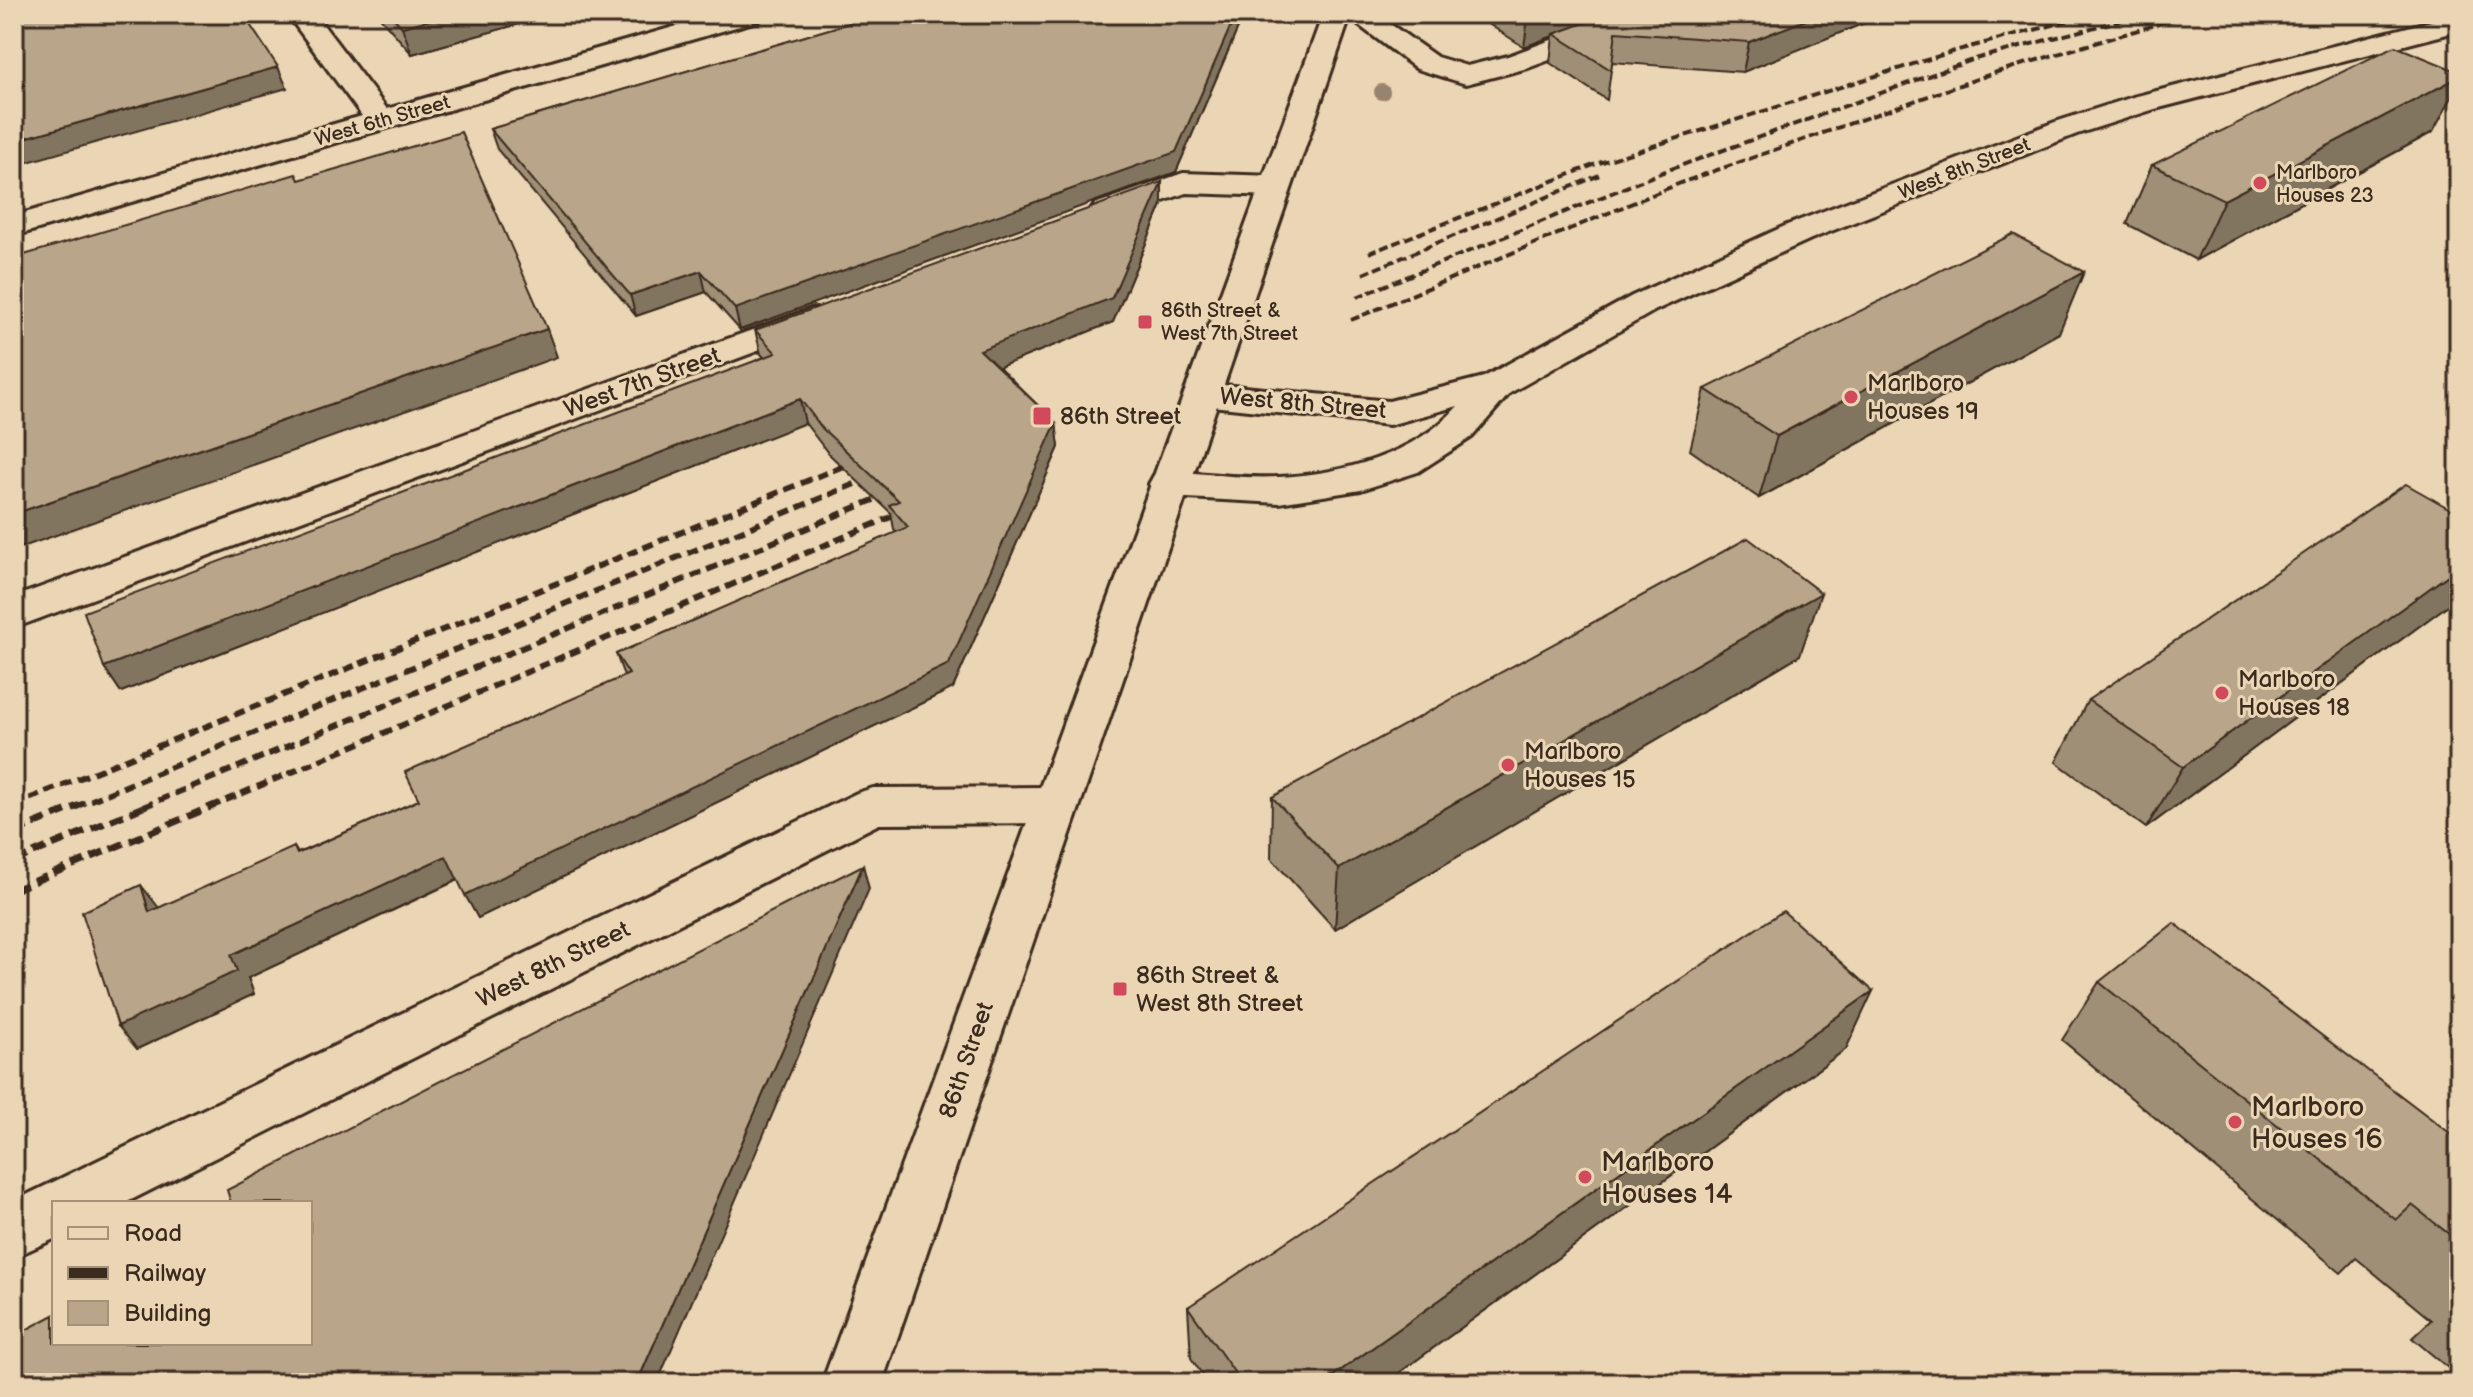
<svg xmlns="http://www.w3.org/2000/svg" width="2473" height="1397" font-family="'Balsamiq Sans',sans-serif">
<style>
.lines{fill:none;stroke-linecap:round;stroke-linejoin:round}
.street-casing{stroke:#3b2a1e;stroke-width:6}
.secondary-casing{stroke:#3b2a1e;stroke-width:6}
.street{fill:#ead6b4;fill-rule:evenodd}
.secondary{fill:#ead6b4;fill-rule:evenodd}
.rail-far2{stroke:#3b2a1e;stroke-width:4;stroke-dasharray:9 4;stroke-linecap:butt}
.rail-far1{stroke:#3b2a1e;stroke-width:6;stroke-dasharray:11 6;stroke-linecap:butt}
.rail{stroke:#3b2a1e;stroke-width:7;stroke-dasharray:14 7;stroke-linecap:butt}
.tree{fill:#96846c}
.wall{fill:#9f8f77;stroke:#3b2a1e;stroke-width:2}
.shaded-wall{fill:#827461;stroke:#3b2a1e;stroke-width:2}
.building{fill:#b9a68a;stroke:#3b2a1e;stroke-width:2}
.poi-dot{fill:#d1495b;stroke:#ead6b4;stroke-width:3}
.labels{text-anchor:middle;stroke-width:6;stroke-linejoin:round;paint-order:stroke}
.far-street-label{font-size:20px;fill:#3b2a1e;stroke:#ead6b4}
.far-poi-label{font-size:20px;fill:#3b2a1e;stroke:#ead6b4;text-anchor:start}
.street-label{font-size:24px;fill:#3b2a1e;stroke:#ead6b4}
.poi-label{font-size:24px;fill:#3b2a1e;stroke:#ead6b4;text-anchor:start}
.near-poi-label{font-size:28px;fill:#3b2a1e;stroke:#ead6b4;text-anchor:start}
</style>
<rect width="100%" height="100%" fill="#ead6b4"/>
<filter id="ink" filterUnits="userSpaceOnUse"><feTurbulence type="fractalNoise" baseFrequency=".0125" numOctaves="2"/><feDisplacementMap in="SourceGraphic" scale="16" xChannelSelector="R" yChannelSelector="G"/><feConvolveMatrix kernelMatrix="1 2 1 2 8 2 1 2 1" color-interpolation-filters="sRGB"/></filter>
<g filter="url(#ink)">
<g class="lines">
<g class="street-casing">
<g id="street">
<polygon points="287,14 315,14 387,109 719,14 764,14 760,20 14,236 14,216 362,116"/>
<polygon points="1344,14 1376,14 1437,57 1467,66 1508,56 1621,14 1661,14 1657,20 1528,68 1466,84 1417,69"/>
<path d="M2459 14V31L2155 109 2077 134 1811 239 1656 310 1510 393 1472 437 1418 472 1361 490 1279 503 1168 497 1154 493 1149 484 1154 475 1168 471C1204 473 1243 479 1279 477 1342 474 1415 455 1458 406L1389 425 1202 405 1189 402 1184 394 1189 386 1202 383 1389 401 1484 377 1632 296 1787 225 2055 122 2133 97Z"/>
<polygon points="1183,173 1275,176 1286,179 1291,186 1286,193 1275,196 1186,193 1107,221 1095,218 1091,211 1095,204"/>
<polygon points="813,308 825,312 831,319 825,326 14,628 14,597"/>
<polygon points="1057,787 1073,792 1080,805 1073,818 1057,823 879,824 125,1203 54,1203 54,1239 14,1257 14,1201 857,793 873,788"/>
</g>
</g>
<g class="secondary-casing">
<polygon id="secondary" points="1323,14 1351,14 882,1383 822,1383"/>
</g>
<use href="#street" class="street"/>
<use href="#secondary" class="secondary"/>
<g class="rail-far2">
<polyline points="1369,253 1599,163 1958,50 2095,14"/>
<polyline points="1363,274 1602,174"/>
<polyline points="1357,297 1663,172 1975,59 2144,14"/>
<polyline points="1351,320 1683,182 1997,72 2192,14"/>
</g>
<g class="rail-far1">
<polyline points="14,805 863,458"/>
<polyline points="75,807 879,474"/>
<polyline points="143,807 895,491"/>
<polyline points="210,807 912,508"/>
</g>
<g class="rail">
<polyline points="14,832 80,805"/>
<polyline points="14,861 148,805"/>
<polyline points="14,890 215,805"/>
</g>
</g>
<circle class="tree" cx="1382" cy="92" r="8"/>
<g class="wall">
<polygon points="377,14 555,14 412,54"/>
<polygon points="880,14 1244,14 1176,172 740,330 706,292 636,316 497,149 490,129"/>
<polygon points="1473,14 1869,14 1867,22 1743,72 1612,62 1607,100 1550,63 1553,36 1524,47"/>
<polygon points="2433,132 2196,260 2127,224 2152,165"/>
<polygon points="1162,205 1113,322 999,367 1056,423 1059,447 953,688 478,918 458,880 248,978 254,994 137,1049 294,847 298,853 419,800 624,676 616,654 897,532 894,529 891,513 828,453 805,423 121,692 104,667 764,357 761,354 755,330"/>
<polygon points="2059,333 1759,498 1690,450 1705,389"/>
<polygon points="2459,514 2459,595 2456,599 2146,828 2056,762 2088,700"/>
<polygon points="1800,655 1335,929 1271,858 1272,797"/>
<polygon points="2099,982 2459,1140 2459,1377 2412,1338 2431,1320 2356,1258 2341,1273 2062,1040"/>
<polygon points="1846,1049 1385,1383 1208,1383 1191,1358 1188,1307"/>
</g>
<g class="shaded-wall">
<polygon points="452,14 555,14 412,54 402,27"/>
<polygon points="1236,14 1244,14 1176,172 740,330 735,309"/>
<polygon points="1538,14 1612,14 1554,34 1553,36 1524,47 1528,18"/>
<polygon points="1821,14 1869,14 1867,22 1743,72 1749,42"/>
<polygon points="278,67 287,88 14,166 14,141"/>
<polygon points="2459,77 2459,84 2433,132 2196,260 2224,200"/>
<polygon points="1162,182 1162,205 1113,322 984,373 980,350"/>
<polygon points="701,271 706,292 636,316 630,295"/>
<polygon points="2084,272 2059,333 1759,498 1777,436"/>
<polygon points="547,329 557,357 14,550 14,514"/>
<polygon points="800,399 805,423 121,692 104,667"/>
<polygon points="1056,423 1059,447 953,688 478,918 465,895"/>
<polygon points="2459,567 2459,595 2456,599 2146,828 2183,767"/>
<polygon points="1821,593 1800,655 1335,929 1339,869"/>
<polygon points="446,856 459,879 248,978 254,994 137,1049 118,1026 231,955"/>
<polygon points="863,865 869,889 657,1383 637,1383"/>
<polygon points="141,885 159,908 149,912"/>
<polygon points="1873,991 1846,1049 1385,1383 1323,1383"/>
</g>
<g class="building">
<polygon points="14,14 243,14 278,67 14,141"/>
<polygon points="390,14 452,14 402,27"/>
<polygon points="880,14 1236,14 1176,152 735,309 701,271 630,295 490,129"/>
<polygon points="1522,14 1538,14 1528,18"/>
<polygon points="1609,14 1821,14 1749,42 1616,32 1611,70 1554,34"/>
<polygon points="2395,46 2459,72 2459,77 2224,200 2152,165"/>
<polygon points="461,132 547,329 14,514 14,258 296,174 299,180"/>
<polygon points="1162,182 1112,298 980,350 1056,423 949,664 465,895 446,856 231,955 237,971 118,1026 82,912 141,885 149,912 294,847 297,854 419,800 405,772 629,674 616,654 908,527 889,505 899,501 823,429 800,399 104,667 84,612 776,353 755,330"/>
<polygon points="2013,234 2084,272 1777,436 1705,389"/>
<polygon points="2406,484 2459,514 2459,567 2183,767 2088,700"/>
<polygon points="1748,538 1821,593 1339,869 1272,797"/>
<polygon points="863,865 637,1383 14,1383 14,1336 54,1315 54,1343 310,1343 310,1203 231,1203 227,1190"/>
<polygon points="1783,911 1873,991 1323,1383 1242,1383 1188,1307"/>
<polygon points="2174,923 2459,1140 2459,1242 2412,1205 2396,1220 2099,982"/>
</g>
</g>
<g class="poi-dot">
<circle cx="2260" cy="183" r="8"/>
<rect x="1137" y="314" width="16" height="16" rx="4"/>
<circle cx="1851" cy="397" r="8"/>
<rect x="1032" y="406" width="20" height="20" rx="4"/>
<circle cx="2222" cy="693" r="8"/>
<circle cx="1508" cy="765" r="8"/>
<rect x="1112" y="981" width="16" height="16" rx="4"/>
<circle cx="2235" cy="1122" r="8"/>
<circle cx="1585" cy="1177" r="8"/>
</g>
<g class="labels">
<g class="far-street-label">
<text transform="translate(382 120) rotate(-16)" y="7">West 6th Street</text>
<text transform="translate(1964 168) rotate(-21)" y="7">West 8th Street</text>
</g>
<g class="far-poi-label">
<text x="2276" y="179">Marlboro<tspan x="2276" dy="23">Houses 23</tspan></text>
<text x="1161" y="317">86th Street &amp;<tspan x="1161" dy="23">West 7th Street</tspan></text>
</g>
<g class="street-label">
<text transform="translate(642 382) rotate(-20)" y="8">West 7th Street</text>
<text transform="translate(1303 403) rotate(5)" y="8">West 8th Street</text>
<text transform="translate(553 964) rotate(-26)" y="8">West 8th Street</text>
<text transform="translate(966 1060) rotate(-71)" y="8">86th Street</text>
</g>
<g class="poi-label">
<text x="1867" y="391">Marlboro<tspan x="1867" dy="28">Houses 19</tspan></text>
<text x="1060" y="424">86th Street</text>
<text x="2238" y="687">Marlboro<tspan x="2238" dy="28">Houses 18</tspan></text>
<text x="1524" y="759">Marlboro<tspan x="1524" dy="28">Houses 15</tspan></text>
<text x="1136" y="983">86th Street &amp;<tspan x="1136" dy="28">West 8th Street</tspan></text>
</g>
<g class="near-poi-label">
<text x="2251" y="1116">Marlboro<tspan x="2251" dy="32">Houses 16</tspan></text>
<text x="1601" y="1171">Marlboro<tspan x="1601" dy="32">Houses 14</tspan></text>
</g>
</g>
<rect width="2473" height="1397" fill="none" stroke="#ead6b4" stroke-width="48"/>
<rect x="24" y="24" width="2425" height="1349" fill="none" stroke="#3b2a1e" stroke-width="3" filter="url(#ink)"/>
<rect x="52" y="1201" width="260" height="144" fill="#ead6b4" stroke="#a49178" stroke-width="2"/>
<rect x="68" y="1227" width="40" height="12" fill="#ead6b4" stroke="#a49178" stroke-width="2"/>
<text x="124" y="1241" font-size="24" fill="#3b2a1e">Road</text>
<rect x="68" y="1267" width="40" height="12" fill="#3b2a1e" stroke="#a49178" stroke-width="2"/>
<text x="124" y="1281" font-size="24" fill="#3b2a1e">Railway</text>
<rect x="68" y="1301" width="40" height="24" fill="#b9a68a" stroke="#a49178" stroke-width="2"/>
<text x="124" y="1321" font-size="24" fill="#3b2a1e">Building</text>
</svg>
